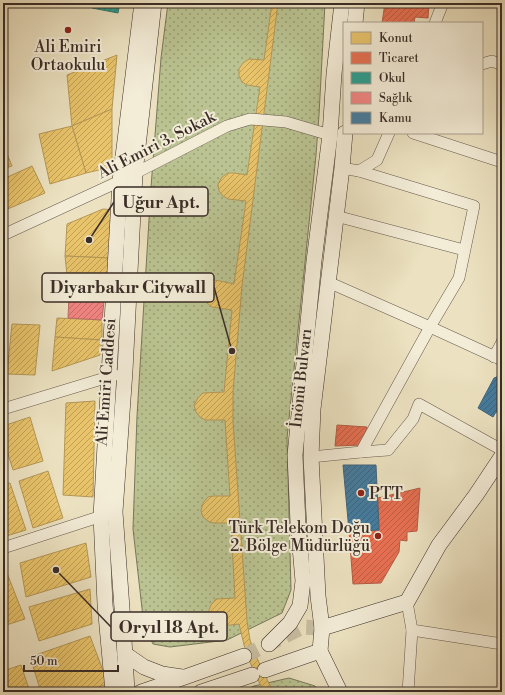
<svg xmlns="http://www.w3.org/2000/svg" width="505" height="695" font-family="'Libre Bodoni',serif">
<style>
.grass{fill:url(#grass-dots);stroke:#7a785c}
.homes{fill:url(#homes-hatch);stroke:#b49756}
.shops{fill:url(#shops-hatch);stroke:#b35b44}
.schools{fill:url(#schools-hatch);stroke:#2f7b70}
.health{fill:url(#health-hatch);stroke:#bb6a67}
.public{fill:url(#public-hatch);stroke:#42647a}
.lines{fill:none;stroke-linecap:round;stroke-linejoin:round}
.secondary-tunnel{stroke:#c8bea2;stroke-width:15;stroke-dasharray:15 8;stroke-linecap:butt}
.street-casing{stroke:#665a4e;stroke-width:12}
.secondary-casing{stroke:#3a2d27;stroke-width:16}
.street{stroke:#f3ecd7;stroke-width:11}
.secondary{stroke:#f3ecd7;stroke-width:15}
.poi-dot{fill:#8f2418;stroke:#f3ecd7;stroke-width:1.5}
.labels{text-anchor:middle;stroke-width:4;stroke-linejoin:round;paint-order:stroke}
.poi-label{font-size:16px;fill:#3a2d27;stroke:#f3ecd7}
.street-label{font-size:16px;fill:#3a2d27;stroke:#f3ecd7}
.leader{fill:none;stroke:#3a2d27;stroke-width:1.5}
.callout-dot{fill:#3a2d27;stroke:#f3ecd7;stroke-width:1.5}
.callout{fill:#f3ecd7;stroke:#3a2d27;stroke-width:1.5}
.callout-label{font-size:17px;text-anchor:middle;font-weight:bold;fill:#3a2d27}
</style>
<defs>
<pattern id="grass-dots" width="8" height="8" patternUnits="userSpaceOnUse"><rect width="8" height="8" fill="#bac391"/><path d="M2 2h.1M6 6h.1" fill="none" stroke="#989f76" stroke-width="1.8" stroke-linecap="round"/></pattern>
<pattern id="homes-hatch" width="6" height="6" patternUnits="userSpaceOnUse"><rect width="6" height="6" fill="#e9c46a"/><path d="M-1 1l2-2M0 6l6-6M5 7l2-2" fill="none" stroke="#bea057"/></pattern>
<pattern id="shops-hatch" width="6" height="6" patternUnits="userSpaceOnUse"><rect width="6" height="6" fill="#e76f51"/><path d="M-1 1l2-2M0 6l6-6M5 7l2-2" fill="none" stroke="#bc5c43"/></pattern>
<pattern id="schools-hatch" width="6" height="6" patternUnits="userSpaceOnUse"><rect width="6" height="6" fill="#2a9d8f"/><path d="M-1 1l2-2M0 6l6-6M5 7l2-2" fill="none" stroke="#258075"/></pattern>
<pattern id="health-hatch" width="6" height="6" patternUnits="userSpaceOnUse"><rect width="6" height="6" fill="#f28482"/><path d="M-1 1l2-2M0 6l6-6M5 7l2-2" fill="none" stroke="#c56c6a"/></pattern>
<pattern id="public-hatch" width="6" height="6" patternUnits="userSpaceOnUse"><rect width="6" height="6" fill="#457b9d"/><path d="M-1 1l2-2M0 6l6-6M5 7l2-2" fill="none" stroke="#3b6580"/></pattern>
</defs>
<rect width="100%" height="100%" fill="#ece2c1"/>
<filter id="stains"><feTurbulence type="fractalNoise" baseFrequency=".005" numOctaves="4"/><feColorMatrix values="0 0 0 0 .2 0 0 0 0 .09 0 0 0 0 .02 0 0 0 .5 -.17"/></filter>
<radialGradient id="worn" r=".72"><stop offset=".6" stop-color="#630" stop-opacity="0"/><stop offset="1" stop-color="#630" stop-opacity=".3"/></radialGradient>
<g class="grass">
<polygon points="168,3 325,3 319,115 316,155 287,438 291,590 282,613 227,640 170,647 153,644 144,626 133,529 137,416 151,187 161,58"/>
<polygon points="289,678 315,686 320,692 241,692 254,686"/>
</g>
<g class="homes">
<polygon points="272,3 278,3 242,286 233,392 233,421 247,621 250,640 256,656 273,692 264,692 255,674 246,653 239,624 221,626 215,623 211,619 208,613 211,605 216,599 235,598 231,523 213,523 208,521 203,517 201,511 203,503 208,497 214,496 230,496 225,420 205,420 200,417 196,412 194,405 198,398 203,393 224,392 232,310 212,307 207,303 204,298 204,291 208,285 214,280 220,281 234,284 246,201 228,199 223,196 219,191 218,184 222,177 228,173 234,173 247,175 260,87 247,85 242,82 239,76 239,69 243,63 249,59 264,60"/>
<polygon points="117,55 112,109 72,126 67,75"/>
<polygon points="112,109 112,167 86,173 72,126"/>
<polygon points="72,126 86,173 50,184 39,134"/>
<polygon points="3,144 12,166 3,169"/>
<polygon points="32,166 45,193 3,211 3,179"/>
<polygon points="103,209 114,210 109,258 65,256 67,224"/>
<polygon points="65,256 109,258 106,281 67,275"/>
<polygon points="57,318 102,320 102,340 55,337"/>
<polygon points="12,324 40,325 35,375 7,374"/>
<polygon points="55,337 102,340 100,355 52,371"/>
<polygon points="95,401 93,497 63,495 66,403"/>
<polygon points="30,417 43,461 13,470 3,438 3,426"/>
<polygon points="48,471 63,518 33,528 19,481"/>
<polygon points="10,483 26,530 3,537 3,485"/>
<polygon points="86,543 91,577 26,597 20,563"/>
<polygon points="5,568 25,619 3,626 3,569"/>
<polygon points="90,589 92,624 39,641 29,607"/>
<polygon points="90,636 108,684 82,692 41,692 30,657"/>
<polygon points="21,665 30,692 3,692 3,671"/>
</g>
<g class="shops">
<polygon points="385,3 429,3 428,18 415,17 414,23 382,23"/>
<polygon points="337,425 367,427 361,445 335,446"/>
<polygon points="420,488 417,531 407,532 407,541 400,540 399,552 381,583 353,584 349,531 379,530 378,498"/>
</g>
<polygon class="schools" points="93,3 120,3 118,13 92,8"/>
<polygon class="health" points="69,296 104,301 102,320 68,318"/>
<g class="public">
<polygon points="502,375 502,413 496,412 493,417 478,408 494,378"/>
<polygon points="343,465 376,465 379,530 349,531"/>
</g>
<g class="lines">
<polyline class="secondary-tunnel" points="244,656 303,627 322,628"/>
<g class="street-casing">
<g id="street">
<polyline points="435,23 443,3"/>
<polyline points="482,64 492,61 502,65"/>
<polyline points="413,133 502,162"/>
<polyline points="359,171 377,160 389,133"/>
<polyline points="336,216 464,250"/>
<polyline points="3,235 120,181 227,126 250,119 286,122 330,135"/>
<polyline points="328,282 430,327 502,360"/>
<polyline points="494,357 502,342"/>
<polyline points="3,409 115,375"/>
<polyline points="361,452 388,450 413,419 419,404 502,450"/>
<polyline points="311,457 361,452 430,327 459,278 474,206 359,171 342,168"/>
<polyline points="3,548 108,514"/>
<polyline points="407,602 412,630 502,644"/>
<polyline points="408,692 412,630"/>
</g>
</g>
<g class="secondary-casing">
<g id="secondary">
<polyline points="355,23 357,3"/>
<polyline points="322,628 407,602 439,545 476,495 502,456"/>
<polyline points="269,644 290,623 300,606 303,581 298,524 295,455 314,261 330,135 334,74 342,3"/>
<polyline points="125,654 144,667 162,674 182,677"/>
<polyline points="265,670 320,651"/>
<polyline points="113,692 105,604 101,516 120,181 142,3"/>
<polyline points="127,692 123,622 115,512 125,371 135,173 154,3"/>
<polyline points="141,692 185,677 244,656"/>
<polyline points="201,692 252,675"/>
<polyline points="340,692 320,651 322,628 318,596 311,457 313,409 342,168 345,133"/>
</g>
</g>
<use href="#street" class="street"/>
<use href="#secondary" class="secondary"/>
</g>
<g class="poi-dot">
<circle cx="68" cy="30" r="4"/>
<circle cx="361" cy="493" r="4"/>
<circle cx="378" cy="536" r="4"/>
</g>
<g class="labels">
<g class="poi-label">
<text x="68" y="52">Ali Emiri<tspan x="68" dy="18">Ortaokulu</tspan></text>
<text x="369" y="499" text-anchor="start">PTT</text>
<text x="370" y="533" text-anchor="end">Türk Telekom Doğu<tspan x="370" dy="18">2. Bölge Müdürlüğü</tspan></text>
</g>
<g class="street-label">
<text transform="translate(156 144) rotate(-27)" y="6">Ali Emiri 3. Sokak</text>
<text transform="translate(300 378) rotate(-84)" y="6">İnönü Bulvarı</text>
<text transform="translate(105 382) rotate(-86)" y="6">Ali Emiri Caddesi</text>
</g>
</g>
<path class="leader" d="M89 240L114 202M232 351L214 287M56 570L111 627"/>
<g class="callout-dot">
<circle cx="89" cy="240" r="4"/>
<circle cx="232" cy="351" r="4"/>
<circle cx="56" cy="570" r="4"/>
</g>
<g class="callout">
<rect x="114" y="187" width="94" height="29" rx="4"/>
<rect x="42" y="273" width="172" height="29" rx="4"/>
<rect x="111" y="612" width="116" height="29" rx="4"/>
</g>
<g class="callout-label">
<text x="161" y="208">Uğur Apt.</text>
<text x="128" y="293">Diyarbakır Citywall</text>
<text x="169" y="633">Oryıl 18 Apt.</text>
</g>
<rect width="505" height="695" fill="none" stroke="#ece2c1" stroke-width="16"/>
<rect x="4" y="4" width="497" height="687" fill="none" stroke="#3a2d27" stroke-width="2"/>
<rect x="8" y="8" width="489" height="679" fill="none" stroke="#3a2d27"/>
<rect x="343" y="22" width="140" height="112" fill="#f3ecd7" stroke="#a9a091"/>
<rect x="351" y="32" width="20" height="12" fill="#e9c46a" stroke="#a9a091"/>
<text x="379" y="42" font-size="12" fill="#3a2d27">Konut</text>
<rect x="351" y="52" width="20" height="12" fill="#e76f51" stroke="#a9a091"/>
<text x="379" y="62" font-size="12" fill="#3a2d27">Ticaret</text>
<rect x="351" y="72" width="20" height="12" fill="#2a9d8f" stroke="#a9a091"/>
<text x="379" y="82" font-size="12" fill="#3a2d27">Okul</text>
<rect x="351" y="92" width="20" height="12" fill="#f28482" stroke="#a9a091"/>
<text x="379" y="102" font-size="12" fill="#3a2d27">Sağlık</text>
<rect x="351" y="112" width="20" height="12" fill="#457b9d" stroke="#a9a091"/>
<text x="379" y="122" font-size="12" fill="#3a2d27">Kamu</text>
<path d="M24 665v6h94v-6" fill="none" stroke="#3a2d27" stroke-width="2"/>
<text x="30" y="665" font-size="12" fill="#3a2d27" stroke="#f3ecd7" stroke-width="3" paint-order="stroke">50 m</text>
<rect width="100%" height="100%" filter="url(#stains)"/>
<rect width="100%" height="100%" fill="url(#worn)"/>
</svg>
